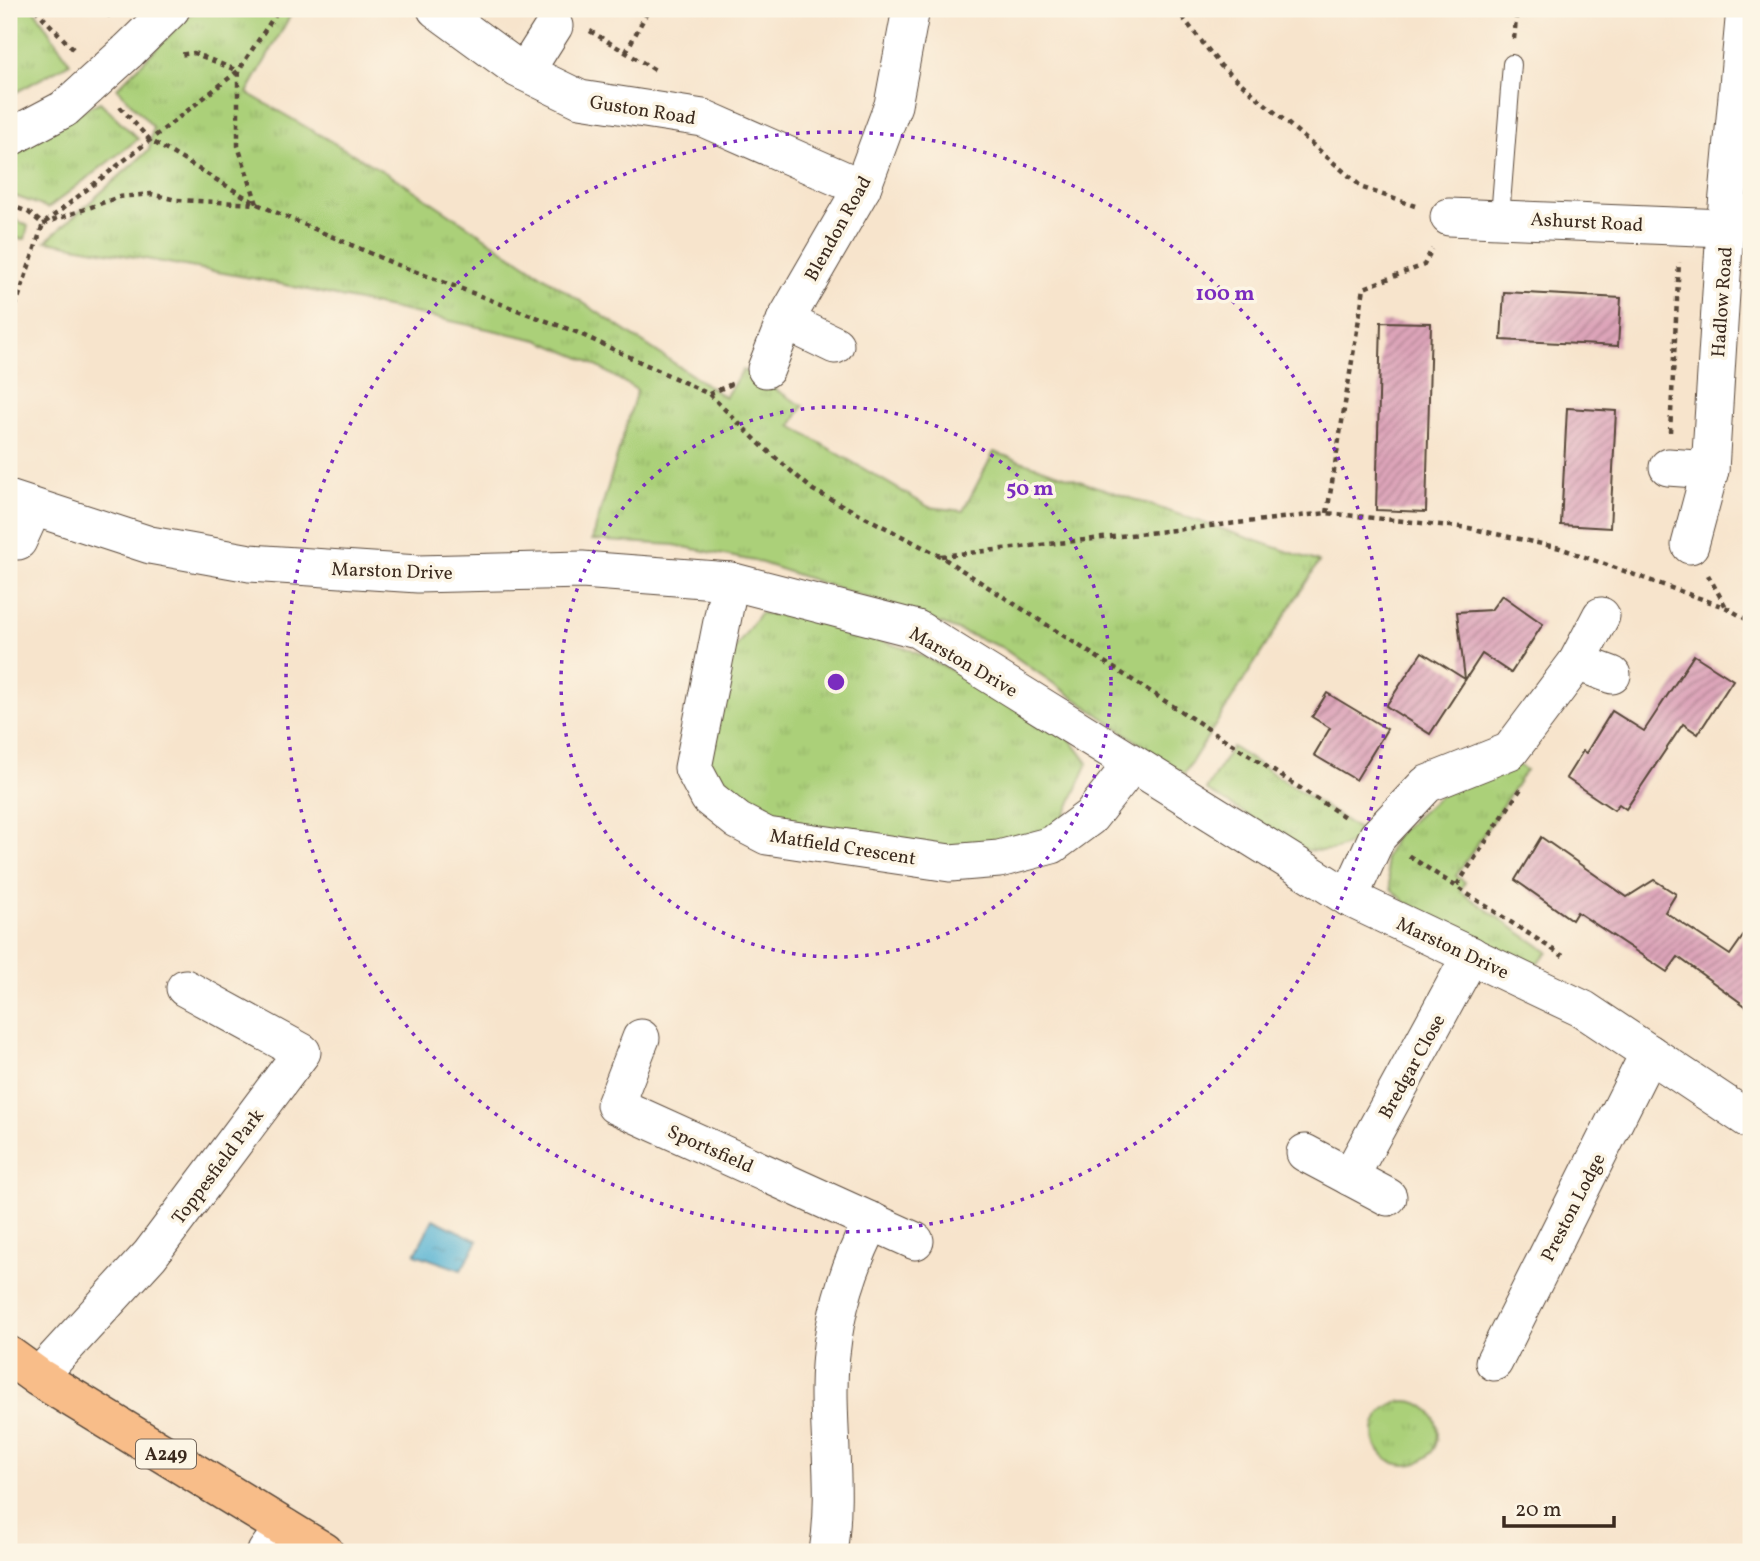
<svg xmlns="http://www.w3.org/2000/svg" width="1760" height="1561" font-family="Vollkorn,serif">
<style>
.grass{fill:url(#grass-tufts);stroke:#737d4c;stroke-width:2}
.water{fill:url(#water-ripples);stroke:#486e78;stroke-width:2}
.building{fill:url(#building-hatch)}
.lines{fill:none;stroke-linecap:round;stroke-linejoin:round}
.lane-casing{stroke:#574638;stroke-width:20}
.street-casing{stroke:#574638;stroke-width:39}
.highway-casing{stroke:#574638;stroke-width:41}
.path{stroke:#574638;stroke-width:4.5;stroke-dasharray:5 5;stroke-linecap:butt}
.lane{stroke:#fff;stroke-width:18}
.street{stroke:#fff;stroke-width:37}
.highway{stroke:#f8bd89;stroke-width:38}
.street-bridge-casing{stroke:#574638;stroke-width:39;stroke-linecap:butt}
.street-bridge{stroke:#fff;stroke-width:37}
.ring{fill:none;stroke:#7b2cbf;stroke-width:3.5;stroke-dasharray:3.5 7}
.labels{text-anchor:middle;stroke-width:7;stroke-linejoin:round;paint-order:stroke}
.shield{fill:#fcf5e5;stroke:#75675a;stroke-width:2}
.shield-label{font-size:18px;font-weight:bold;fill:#3b2a1e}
.street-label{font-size:19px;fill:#3b2a1e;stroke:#fcf5e5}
.centre{fill:#7b2cbf;stroke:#fcf5e5;stroke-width:3.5}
.ring-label{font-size:21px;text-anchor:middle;font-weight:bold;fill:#7b2cbf;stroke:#fcf5e5;stroke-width:7;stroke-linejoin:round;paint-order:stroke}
</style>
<defs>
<pattern id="grass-tufts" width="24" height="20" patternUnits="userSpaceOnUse" patternTransform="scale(1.75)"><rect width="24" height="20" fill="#abd079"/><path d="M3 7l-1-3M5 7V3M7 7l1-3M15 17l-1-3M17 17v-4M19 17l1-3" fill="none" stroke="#94b368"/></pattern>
<pattern id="water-ripples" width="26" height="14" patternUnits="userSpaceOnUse" patternTransform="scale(1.75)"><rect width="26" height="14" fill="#55b2d3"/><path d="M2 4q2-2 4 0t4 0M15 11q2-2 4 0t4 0" fill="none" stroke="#4891ab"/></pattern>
<pattern id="building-hatch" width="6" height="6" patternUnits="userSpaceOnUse" patternTransform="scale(1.75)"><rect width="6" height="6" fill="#dda4b9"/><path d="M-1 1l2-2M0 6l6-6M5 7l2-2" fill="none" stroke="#b48696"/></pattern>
</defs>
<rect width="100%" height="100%" fill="#fcf5e5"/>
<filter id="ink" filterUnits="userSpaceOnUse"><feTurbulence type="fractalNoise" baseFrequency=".0143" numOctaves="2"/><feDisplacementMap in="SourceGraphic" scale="14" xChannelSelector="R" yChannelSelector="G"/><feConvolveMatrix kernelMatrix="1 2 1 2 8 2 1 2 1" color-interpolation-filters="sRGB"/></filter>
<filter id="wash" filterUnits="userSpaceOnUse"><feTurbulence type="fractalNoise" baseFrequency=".00686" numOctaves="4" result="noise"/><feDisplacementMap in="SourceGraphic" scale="28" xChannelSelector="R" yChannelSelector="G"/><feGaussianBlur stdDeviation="1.57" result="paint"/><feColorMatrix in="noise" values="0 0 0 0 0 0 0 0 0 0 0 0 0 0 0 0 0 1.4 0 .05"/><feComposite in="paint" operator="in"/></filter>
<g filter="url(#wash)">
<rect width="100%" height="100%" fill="#f7e4cc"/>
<g class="grass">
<polygon points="9,9 34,9 70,63 9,96"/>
<polygon points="196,9 294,9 247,93 400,181 725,397 743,370 803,406 791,426 929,507 963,511 994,452 1319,562 1184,774 1001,647 919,615 759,562 674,545 592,540 637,390 586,360 538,340 262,280 46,241 149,150 153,127 117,88"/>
<polygon points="100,102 138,139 48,208 9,194 9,147"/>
<polygon points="9,216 28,226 25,239 9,238"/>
<polygon points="760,613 802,617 910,650 978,683 1069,738 1088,763 1052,845 999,859 767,836 693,768 732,653"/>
<path d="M1232 747 1363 832C1346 851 1330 852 1305 850L1206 790Z"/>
<polygon points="1513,761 1526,770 1456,876 1465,882 1460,891 1548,952 1532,968 1413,909 1391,889 1385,859 1395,836 1443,793"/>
<circle cx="1406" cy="1433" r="32"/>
</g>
<polygon class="water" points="433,1219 478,1241 461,1270 415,1254"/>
<g id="blocks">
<g class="building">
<polygon points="1504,292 1621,298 1618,346 1501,340"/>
<polygon points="1381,322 1431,323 1426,512 1376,510"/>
<polygon points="1567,408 1616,411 1610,528 1561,525"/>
<polygon points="1502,595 1543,624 1511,673 1482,654 1430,734 1386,706 1422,652 1465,679 1457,612 1491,610"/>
<polygon points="1694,655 1733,680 1698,734 1683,724 1626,809 1619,804 1614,810 1566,778 1583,751 1586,753 1612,711 1644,731"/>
<polygon points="1327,693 1387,729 1356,780 1314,755 1330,728 1312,717"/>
<polygon points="1541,837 1627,897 1654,880 1676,894 1665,912 1730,955 1751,925 1751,1010 1678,957 1667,972 1577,912 1572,920 1515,880"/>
</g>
</g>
</g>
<g filter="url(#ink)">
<use href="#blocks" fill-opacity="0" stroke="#574638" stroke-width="2"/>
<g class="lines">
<g class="lane-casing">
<polyline id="lane" points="1500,217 1512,64"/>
</g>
<g class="street-casing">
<g id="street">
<polyline points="436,9 518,69 580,99 703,118 862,188"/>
<polyline points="127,52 171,9"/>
<polyline points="525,72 554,26"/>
<polyline points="9,138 64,109"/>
<polyline points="1449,217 1725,228"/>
<polyline points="785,321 835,345"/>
<polyline points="766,369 785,321 862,188 893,105 911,9"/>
<polyline points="1668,467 1710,470"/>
<polyline points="9,499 150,545 250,563 418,574 582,570 730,581 917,629 1349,898 1583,1009 1751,1121"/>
<polyline points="18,541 33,508"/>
<polyline points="1690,545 1710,470 1725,228 1745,9"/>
<polyline points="730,581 693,768 709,798 738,821 767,836 950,863 999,859 1052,845 1090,817 1132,764"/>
<polyline points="1577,662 1612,675"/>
<polyline points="1349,898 1377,837 1427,784 1510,751 1577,662 1601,616"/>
<polyline points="641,1038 615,1105 915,1241"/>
<polyline points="1305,1153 1388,1197"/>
<polyline points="1350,1177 1471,955"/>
<polyline points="1494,1362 1649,1053"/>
<polyline points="38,1377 150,1255 302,1052 185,988"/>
<polyline points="266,1552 284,1527"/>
<path d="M828 1552C837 1498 829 1446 829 1391 829 1330 844 1275 872 1221"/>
</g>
</g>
<g class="highway-casing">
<polyline id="highway" points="9,1356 38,1377 324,1552"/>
</g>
<g class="path">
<polyline points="35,9 75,51"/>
<polyline points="97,9 112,17"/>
<polyline points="1176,9 1221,66 1363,188 1415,206"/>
<polyline points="590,31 657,71"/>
<polyline points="1514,39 1517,9"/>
<polyline points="626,52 649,9"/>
<polyline points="120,107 150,140 257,204 395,264 576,332 709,394 761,445 813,490 940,556 1348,819"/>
<polyline points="9,205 28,212 43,224"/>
<polyline points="43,224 119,197 151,194 176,200 257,204 238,146 238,71 194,53 178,55"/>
<polyline points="9,326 43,224 238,71 279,9"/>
<polyline points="709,394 734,383"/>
<polyline points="1670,432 1679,262"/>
<polyline points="1327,513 1364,288 1424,265 1432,249"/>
<polyline points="941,556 1327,513 1469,528 1560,548 1727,608 1751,622"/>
<polyline points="1708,575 1726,607"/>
<polyline points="1409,856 1563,956"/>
<polyline points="1457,885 1522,787"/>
</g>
<use href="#lane" class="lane"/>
<use href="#street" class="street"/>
<use href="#highway" class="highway"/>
<g class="street-bridge-casing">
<polyline id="street-bridge" points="64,109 127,52"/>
</g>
<use href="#street-bridge" class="street-bridge"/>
</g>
</g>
<g class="ring">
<circle cx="836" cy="682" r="275"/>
<circle cx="836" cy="682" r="550"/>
</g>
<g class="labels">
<rect class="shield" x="136" y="1439.5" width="60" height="29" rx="5"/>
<g class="shield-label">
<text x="166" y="1460">A249</text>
</g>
<g class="street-label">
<text transform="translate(643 109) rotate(9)" y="7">Guston Road</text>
<text transform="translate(1587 221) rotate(3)" y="7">Ashurst Road</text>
<text transform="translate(837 228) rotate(-61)" y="7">Blendon Road</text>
<text transform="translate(1721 302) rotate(-86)" y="7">Hadlow Road</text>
<text transform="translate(392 570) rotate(2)" y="7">Marston Drive</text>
<text transform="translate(964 661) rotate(30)" y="7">Marston Drive</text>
<text transform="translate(843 846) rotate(9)" y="7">Matfield Crescent</text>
<text transform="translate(1453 947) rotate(25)" y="7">Marston Drive</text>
<text transform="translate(1411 1066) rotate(-61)" y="7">Bredgar Close</text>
<text transform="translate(711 1148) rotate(24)" y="7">Sportsfield</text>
<text transform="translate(217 1166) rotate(-53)" y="7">Toppesfield Park</text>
<text transform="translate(1572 1207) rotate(-63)" y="7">Preston Lodge</text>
</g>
</g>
<circle cx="836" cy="682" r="10" class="centre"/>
<g class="ring-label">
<text x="1225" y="300">100 m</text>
<text x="1030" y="495">50 m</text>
</g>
<rect width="1760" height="1561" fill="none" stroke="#fcf5e5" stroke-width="35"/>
<path d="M1504 1516v10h110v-10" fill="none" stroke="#3b2a1e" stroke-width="3.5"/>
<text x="1515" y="1516" font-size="21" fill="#3b2a1e" stroke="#fcf5e5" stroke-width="5" paint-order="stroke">20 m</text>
</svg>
